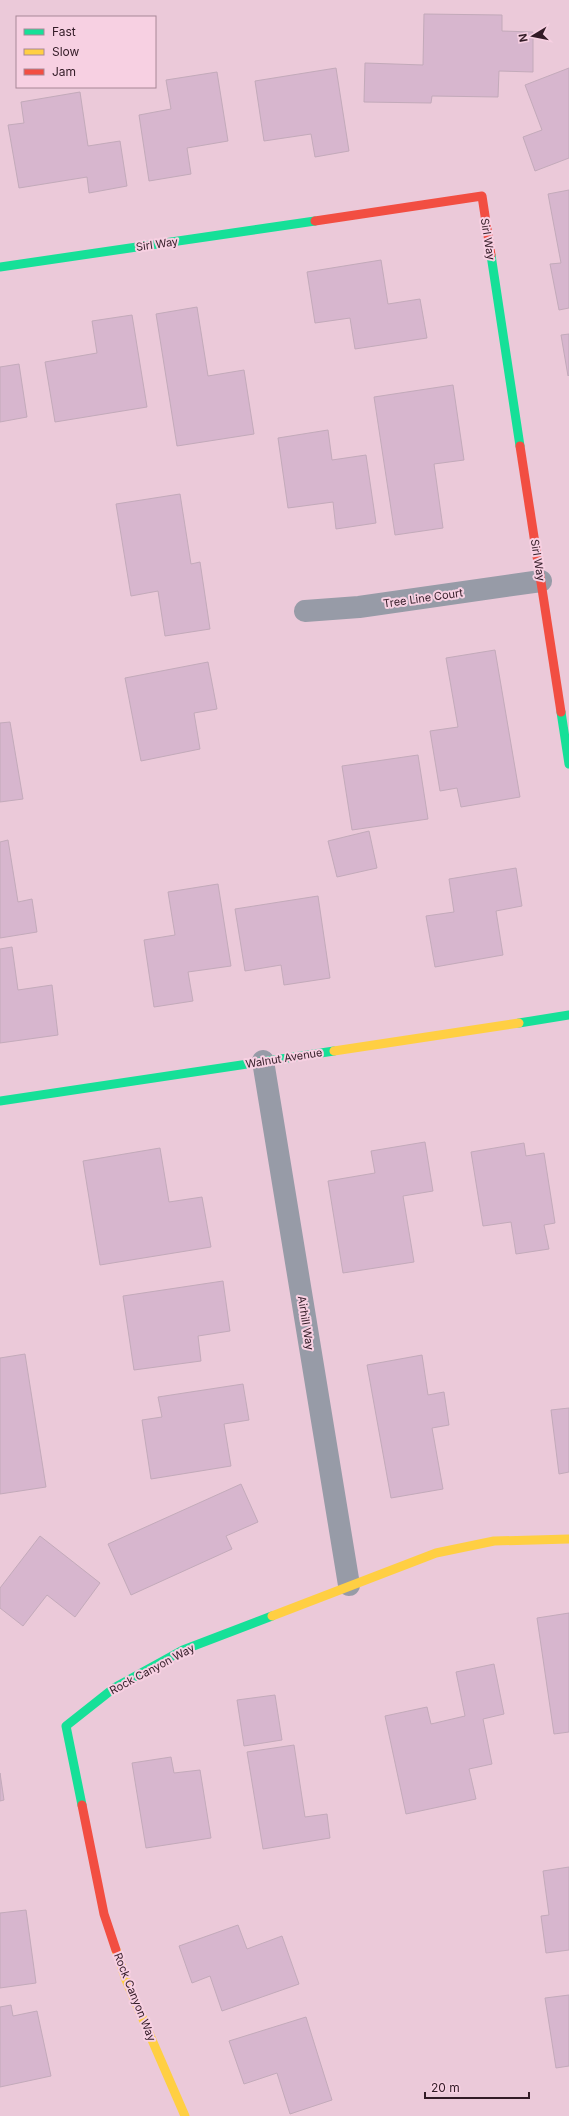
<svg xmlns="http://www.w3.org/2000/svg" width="569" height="2116" font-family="Inter,sans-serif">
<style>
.building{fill:#d7b6ce;stroke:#c3aaba}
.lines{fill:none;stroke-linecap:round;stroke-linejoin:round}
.street{stroke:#979ba7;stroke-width:22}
.fast{stroke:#16e098;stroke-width:9}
.slow{stroke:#ffcf43;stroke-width:9}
.jam{stroke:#f24e42;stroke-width:9}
.labels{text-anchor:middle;stroke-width:4;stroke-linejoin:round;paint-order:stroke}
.street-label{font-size:11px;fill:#321b26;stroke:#f7d0e2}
</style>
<rect width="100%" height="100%" fill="#ebc9d9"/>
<g class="building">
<polygon points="424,14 502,15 502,31 533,32 533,72 499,71 498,97 432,96 431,103 364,102 365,63 423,65"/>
<polygon points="336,68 349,151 315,157 311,134 264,141 255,81"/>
<polygon points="569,68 569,158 535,171 523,137 542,130 525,85"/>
<polygon points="217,72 228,141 187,148 191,174 149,181 139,115 171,109 166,80"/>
<polygon points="80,92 88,146 120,141 127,186 89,193 87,177 19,188 8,125 24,123 21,102"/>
<polygon points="569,190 569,308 559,310 550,264 561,263 548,194"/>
<polygon points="381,260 388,304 420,299 427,338 355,349 350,318 315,323 307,272"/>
<polygon points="197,307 208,376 244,370 254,434 177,446 156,314"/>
<polygon points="132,315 147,407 55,422 45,362 97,353 92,321"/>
<polygon points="569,334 569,375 568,376 561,335"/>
<polygon points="19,364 27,417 0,422 0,367"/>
<polygon points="453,385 464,460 434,464 443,528 395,535 374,397"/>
<polygon points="328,430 332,460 366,455 376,523 336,529 333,502 288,508 278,438"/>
<polygon points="180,494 191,564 200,562 210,629 165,636 158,591 131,596 116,504"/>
<polygon points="495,650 520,797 461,807 457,788 440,791 430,731 458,727 446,658"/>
<polygon points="208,662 217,709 194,713 200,749 141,761 125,678"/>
<polygon points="10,722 23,799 0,802 0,723"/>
<polygon points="418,755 428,819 352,830 342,766"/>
<polygon points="369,831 377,868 337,877 328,841"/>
<polygon points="8,840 18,902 32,899 37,932 0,938 0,842"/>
<polygon points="516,868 522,906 496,911 503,955 435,967 426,916 454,912 449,879"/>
<polygon points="218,884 231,966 188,972 193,1001 154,1007 144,940 175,935 168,892"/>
<polygon points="318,896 330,978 284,985 281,965 245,971 235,909"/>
<polygon points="12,947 18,990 52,985 58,1035 0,1043 0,949"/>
<polygon points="425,1142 433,1191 403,1196 414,1262 343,1273 328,1181 375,1173 371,1151"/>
<polygon points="524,1143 526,1156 544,1153 555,1223 544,1225 549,1249 516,1254 511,1222 483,1226 471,1152"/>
<polygon points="160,1148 169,1202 202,1197 211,1247 100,1265 83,1161"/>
<polygon points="223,1281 230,1331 198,1336 201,1361 134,1370 123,1296"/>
<polygon points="25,1354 46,1487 0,1494 0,1358"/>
<polygon points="422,1355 428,1395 444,1392 449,1425 432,1428 443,1489 391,1498 367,1365"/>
<polygon points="243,1384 249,1420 224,1424 231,1466 151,1479 142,1420 162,1417 158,1397"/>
<polygon points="569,1408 569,1472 559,1474 551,1410"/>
<polygon points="241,1484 258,1522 226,1536 232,1549 131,1595 108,1544"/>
<polygon points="40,1536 100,1583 75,1617 47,1595 23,1626 0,1608 0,1588"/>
<polygon points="569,1613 569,1732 554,1734 537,1618"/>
<polygon points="494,1664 504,1714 483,1719 492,1764 469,1769 476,1799 406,1814 385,1716 427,1707 431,1724 465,1716 456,1672"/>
<polygon points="275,1695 282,1740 244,1746 237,1700"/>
<polygon points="294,1745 305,1817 327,1814 330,1838 263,1849 247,1752"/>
<polygon points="171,1757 174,1773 200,1770 211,1838 146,1848 132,1763"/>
<polygon points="0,1773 4,1800 0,1801"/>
<polygon points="569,1867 569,1950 546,1953 541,1916 549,1915 543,1871"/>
<polygon points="26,1910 36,1983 0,1988 0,1913"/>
<polygon points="238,1925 247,1949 282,1936 299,1984 222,2011 210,1976 192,1983 179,1946"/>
<polygon points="569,1995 569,2066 556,2068 545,1998"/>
<polygon points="11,2005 13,2016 37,2011 51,2076 0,2087 0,2007"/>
<polygon points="306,2017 332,2100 290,2114 277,2073 244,2084 229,2041"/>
</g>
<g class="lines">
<g class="street">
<polyline points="305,611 359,607 541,581"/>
<polyline points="263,1061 349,1585"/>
</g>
<g class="fast">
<polyline points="491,255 520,446"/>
<polyline points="0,267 315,221"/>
<polyline points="561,712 569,764"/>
<polyline points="519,1023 569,1015"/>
<polyline points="0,1101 334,1051"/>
<polyline points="82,1805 66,1726 114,1688 183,1650 272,1616"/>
</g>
<g class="slow">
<polyline points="334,1051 519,1023"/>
<polyline points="272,1616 436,1553 494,1541 569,1539"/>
<polyline points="116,1950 126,1980 185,2116"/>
</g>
<g class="jam">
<polyline points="315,221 482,196 491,255"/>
<polyline points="520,446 561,712"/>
<polyline points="82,1805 104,1914 116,1950"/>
</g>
</g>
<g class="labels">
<g class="street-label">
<text transform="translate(488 239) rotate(81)" y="4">Sirl Way</text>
<text transform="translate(157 244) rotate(-8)" y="4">Sirl Way</text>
<text transform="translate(538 560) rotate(81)" y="4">Sirl Way</text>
<text transform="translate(423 598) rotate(-8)" y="4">Tree Line Court</text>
<text transform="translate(284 1058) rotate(-9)" y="4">Walnut Avenue</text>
<text transform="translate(306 1323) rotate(81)" y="4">Airhill Way</text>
<text transform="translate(152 1669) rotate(-28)" y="4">Rock Canyon Way</text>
<text transform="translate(135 1997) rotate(68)" y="4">Rock Canyon Way</text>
</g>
</g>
<rect x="16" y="16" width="140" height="72" fill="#f7d0e2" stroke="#a88897"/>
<rect x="24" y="29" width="20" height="6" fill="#16e098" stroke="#a88897"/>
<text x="52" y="36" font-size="12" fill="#321b26">Fast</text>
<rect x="24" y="49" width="20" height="6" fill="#ffcf43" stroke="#a88897"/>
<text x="52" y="56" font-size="12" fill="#321b26">Slow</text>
<rect x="24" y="69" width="20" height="6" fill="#f24e42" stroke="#a88897"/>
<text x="52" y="76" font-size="12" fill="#321b26">Jam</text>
<g transform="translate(533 36) rotate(260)" stroke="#f7d0e2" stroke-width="3" paint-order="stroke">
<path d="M0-3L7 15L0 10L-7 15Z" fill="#321b26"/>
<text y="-6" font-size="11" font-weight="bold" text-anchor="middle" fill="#321b26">N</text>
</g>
<path d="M425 2092v6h104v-6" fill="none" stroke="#321b26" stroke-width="2"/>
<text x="431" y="2092" font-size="12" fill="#321b26" stroke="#f7d0e2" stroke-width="3" paint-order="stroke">20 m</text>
</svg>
